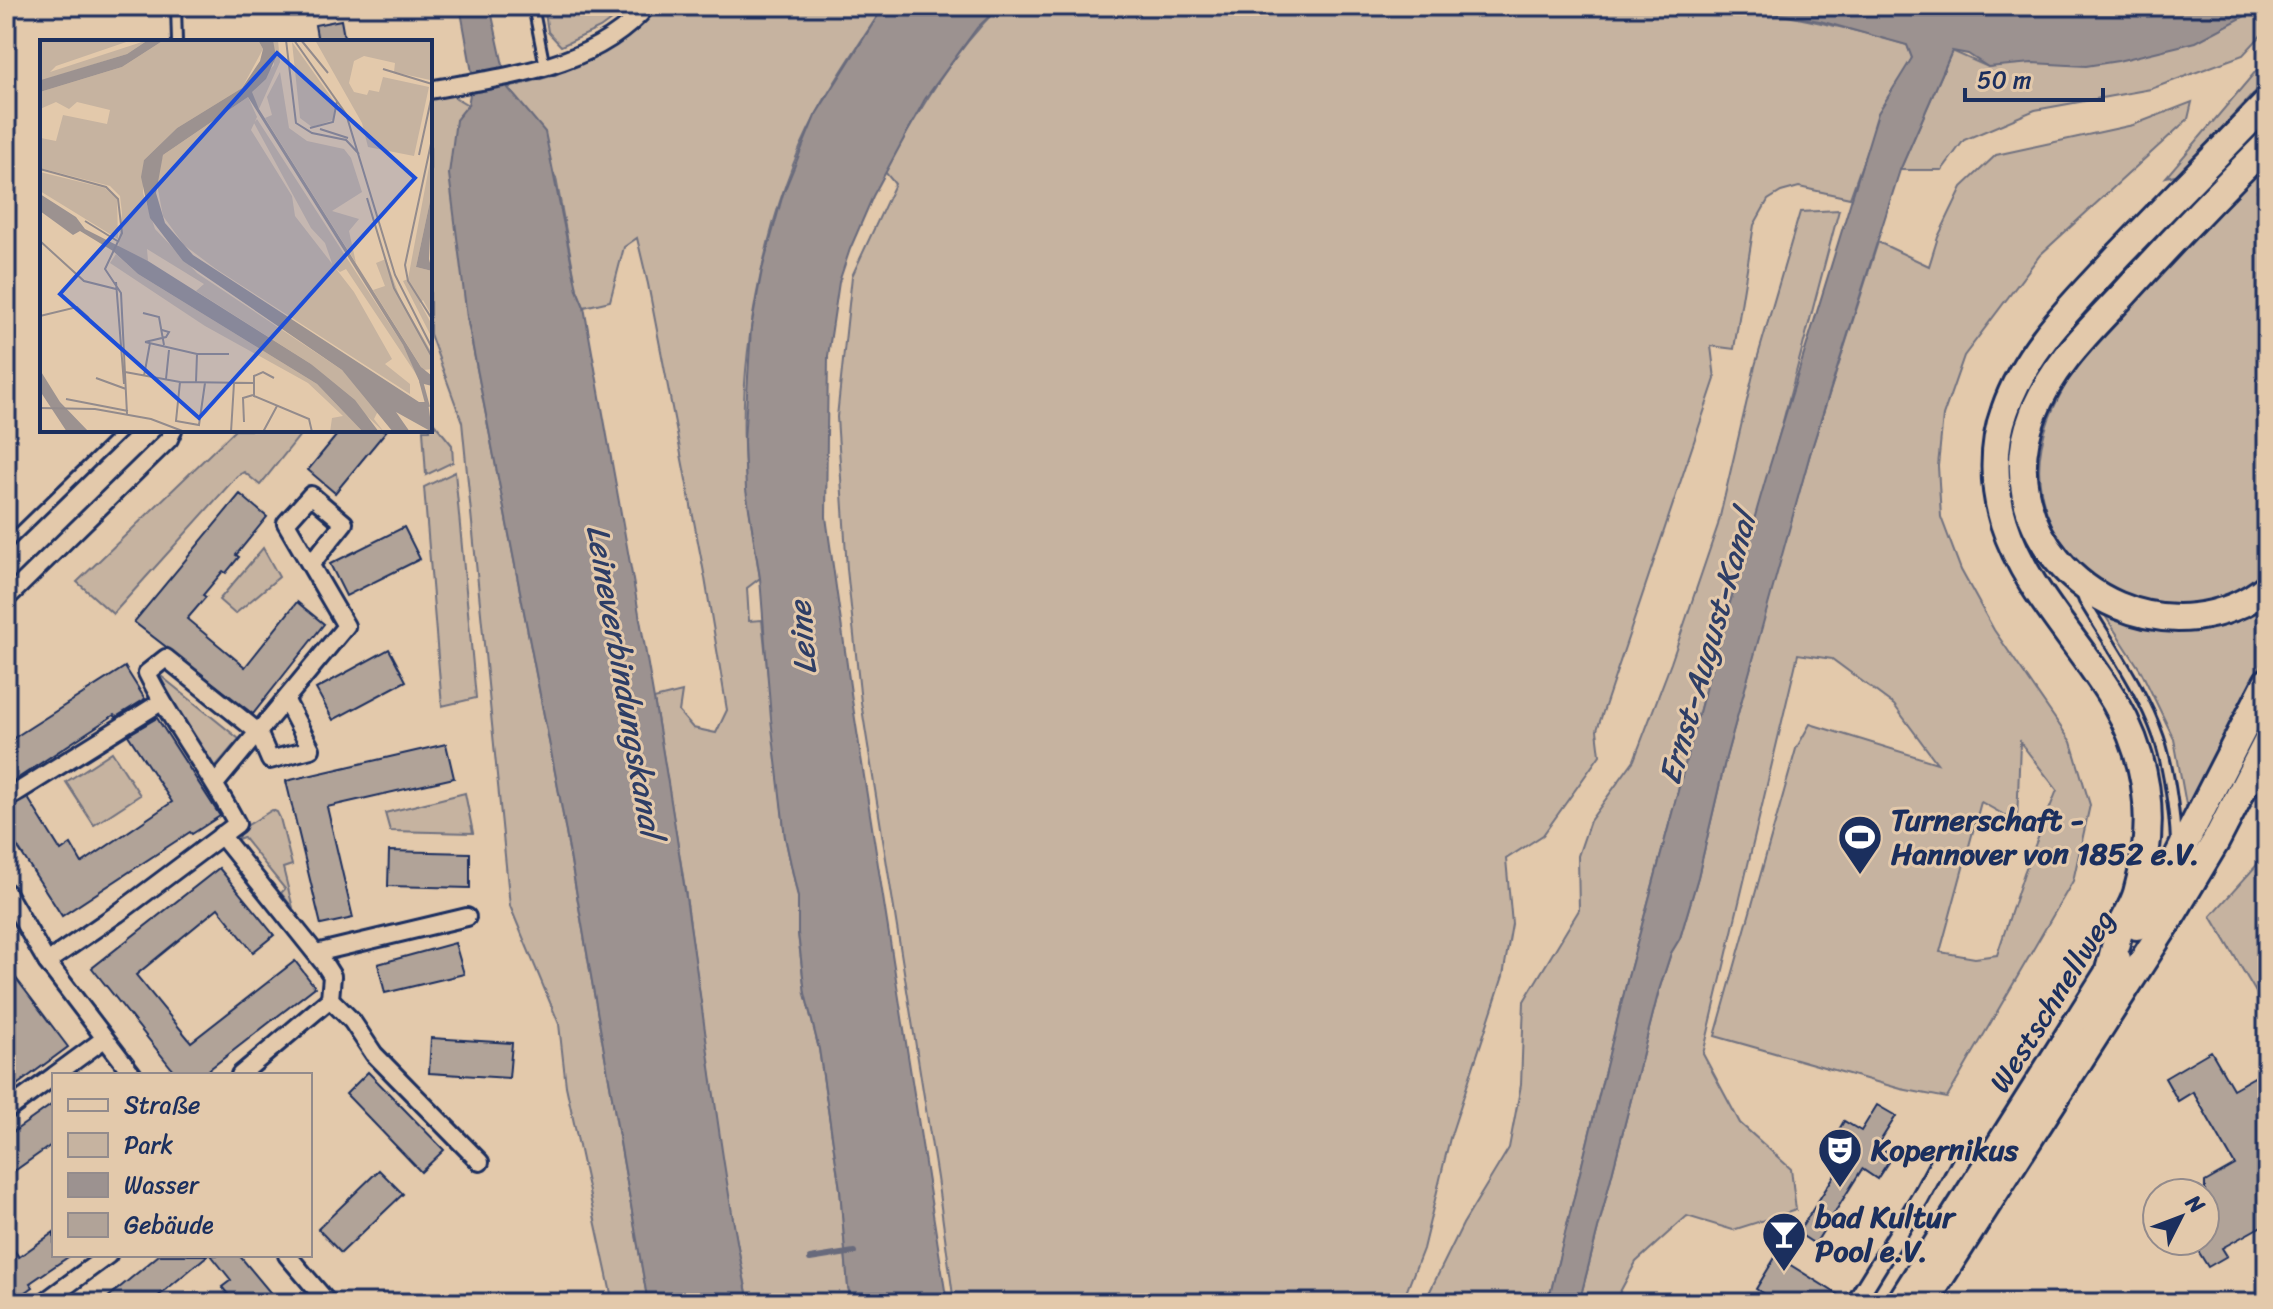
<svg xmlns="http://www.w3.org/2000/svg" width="2273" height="1309" font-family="Sriracha,sans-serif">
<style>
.green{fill:#c6b3a0;stroke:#70717f;stroke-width:2;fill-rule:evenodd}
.water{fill:#9c9290;stroke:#686a7c;stroke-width:2}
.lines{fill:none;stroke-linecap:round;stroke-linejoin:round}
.stream{stroke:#686a7c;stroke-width:6}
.building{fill:#b1a398;stroke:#1b2f5e;stroke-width:2}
.service-casing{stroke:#1b2f5e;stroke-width:14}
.minor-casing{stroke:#1b2f5e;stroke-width:22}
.trunk-casing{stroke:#1b2f5e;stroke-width:32}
.service{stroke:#e3c9ab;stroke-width:8}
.minor{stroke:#e3c9ab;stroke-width:16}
.trunk{stroke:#e3c9ab;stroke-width:26}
.labels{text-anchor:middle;stroke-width:6;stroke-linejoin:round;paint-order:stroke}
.poi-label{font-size:30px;font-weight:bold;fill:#1b2f5e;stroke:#e3c9ab;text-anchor:start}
.street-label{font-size:30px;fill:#1b2f5e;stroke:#e3c9ab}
.water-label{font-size:32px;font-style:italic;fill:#2e3e66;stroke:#e3c9ab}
.inset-river{fill:none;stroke:#9c9290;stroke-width:4}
.inset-road{fill:none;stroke:#938b8c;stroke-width:2}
.view{fill:#1d4ed8;fill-opacity:0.15;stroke:#1d4ed8;stroke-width:4}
.inset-edge{fill:none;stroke:#1b2f5e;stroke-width:4}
</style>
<rect width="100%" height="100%" fill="#e3c9ab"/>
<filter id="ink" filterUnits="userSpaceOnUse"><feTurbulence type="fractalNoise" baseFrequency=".0125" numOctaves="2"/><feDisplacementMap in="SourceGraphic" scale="16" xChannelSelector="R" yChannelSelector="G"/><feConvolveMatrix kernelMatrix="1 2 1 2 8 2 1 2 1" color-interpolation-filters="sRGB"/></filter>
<g filter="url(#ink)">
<g class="green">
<polygon points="544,6 630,6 600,28 561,46 548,32"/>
<path d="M656 6H884C861 42 836 77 816 115 768 204 740 344 744 445 745 490 753 534 760 578L747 588 749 621 762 620 785 837 798 897V934L805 993 819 1049 840 1189 848 1287 852 1303H749L726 1186 685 889 654 699 682 692 679 712 693 728 716 733 727 710 705 578 648 284 637 238 624 247 610 301 584 307 577 290 556 178 508 88 555 75 613 45Z"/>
<path d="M1000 6H1730C1790 16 1849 27 1907 45L1912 58 1865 156 1850 198 1799 187 1781 192 1768 200 1754 225 1734 349 1711 346 1715 379 1597 730 1600 755 1543 835 1506 859 1512 924 1503 976 1450 1138 1423 1249 1402 1303H954L937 1178 861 702 847 569 837 417 852 276 895 184 885 172C918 112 951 54 1000 6Z"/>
<polygon points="2258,6 2267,6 2267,29 2243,55 2151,89 2035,110 1964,140 1942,170 1900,170 1952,51 1988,67 2249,14"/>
<polygon points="2267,58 2267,79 2179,174 2166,177"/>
<polygon points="439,88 468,105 456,120 467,317 560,798 648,1303 613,1303 566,1086 559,1024 510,906 462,422 430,334 430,90"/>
<path d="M2192 102 2188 119 2040 255 1964 356 1943 416 1938 466 1941 517 1961 570 1994 630 2071 742 2090 805 2073 881 1947 1098 1901 1089 1715 1036 1796 749 1810 724 1937 763 1894 705 1832 659 1798 654 1703 1054 1740 1123 1791 1169 1796 1210 1733 1230 1687 1216 1636 1262 1614 1303H1579L1659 990 1671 953 1680 938 1698 877 1726 757 1779 563 1810 454 1878 242 1929 266 1938 237 1962 187 1996 155 2133 125ZM2020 742 2057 790 2024 873 1997 955 1975 958 1940 952 1981 802 2017 822Z"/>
<path d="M2267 160V180L2257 191 2267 201V568C2261 573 2256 580 2249 585 2171 641 2057 582 2041 491 2032 440 2057 396 2084 355Z"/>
<polygon points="1839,210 1777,444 1708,679 1627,981 1548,1303 1429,1303 1429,1293 1463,1224 1509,1148 1521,1085 1524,1001 1579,910 1578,856 1590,821 1634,760 1671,663 1718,525 1755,366 1800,212"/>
<polygon points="430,418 452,445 453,462 426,475 423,430 430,430"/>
<polygon points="235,430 304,430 260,485 244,472 237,476 113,614 77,582"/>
<polygon points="455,472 476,698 442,706 424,487"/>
<polygon points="263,548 279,577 235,614 219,600"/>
<path d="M2267 603V652L2187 810 2174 739 2141 671 2102 611C2115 616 2130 626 2144 628 2188 637 2229 622 2267 603Z"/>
<polygon points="161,676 239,739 215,767 211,768 158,683"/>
<polygon points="112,752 140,795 94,825 66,782"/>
<polygon points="465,793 473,833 390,831 385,813"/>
<polygon points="272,810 277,812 280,818 292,865 283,868 293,908 281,893 285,889 243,837 238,839 240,830"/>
<polygon points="2267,848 2267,1011 2211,916 2256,866"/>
</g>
<g class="water">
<path d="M460 6H490L508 88 545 132 577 290 584 307C618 500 655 692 684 885 706 1025 720 1165 749 1303H648L560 798 467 317 449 174 456 120 468 105 473 78Z"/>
<polygon points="884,6 1000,6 977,28 925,99 873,196 850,249 839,282 828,356 826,517 852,700 947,1303 852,1303 848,1287 840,1189 819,1049 805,993 798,933 798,897 785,837 771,719 760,578 746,490 744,442 751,328 762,270 783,194 815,116"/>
<polygon points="1730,6 2258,6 2249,14 2196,42 2118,61 2086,66 2032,63 1988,67 1968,54 1952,51 1900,170 1810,454 1726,757 1698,877 1680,938 1671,953 1659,990 1579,1303 1548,1303 1627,981 1708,679 1766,478 1878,113 1912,58 1907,45 1820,21"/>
</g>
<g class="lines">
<polyline class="stream" points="810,1259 854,1252"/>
</g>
<g class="building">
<polygon points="341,20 345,42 318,42 315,25"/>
<polygon points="341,430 387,430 335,493 308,470"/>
<polygon points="240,494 267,517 236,555 239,557 226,573 223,571 203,595 206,597 187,619 245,667 297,602 324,624 253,714 134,622"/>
<polygon points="404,527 420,559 346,596 330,564"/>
<polygon points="389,649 406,681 333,720 316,689"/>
<polygon points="125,667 145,699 116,717 114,715 6,786 6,743"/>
<polygon points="157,718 220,816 192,834 190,832 62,916 6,829 6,810 28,798 61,851 71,844 82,863 172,802 128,735"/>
<polygon points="446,744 454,778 327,807 353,918 321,925 286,781"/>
<polygon points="389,851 470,853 470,888 388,886"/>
<polygon points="219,868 274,935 253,952 218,908 136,975 191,1042 295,961 315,987 202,1075 177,1075 92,968"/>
<polygon points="455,943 464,974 385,993 378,964"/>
<polygon points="6,965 68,1047 6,1093"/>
<polygon points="431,1038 512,1043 509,1078 429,1073"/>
<polygon points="2211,1051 2233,1089 2267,1070 2267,1223 2222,1248 2227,1256 2208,1267 2192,1241 2205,1241 2205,1182 2235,1165 2193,1092 2178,1101 2165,1078"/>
<polygon points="368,1072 444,1150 421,1172 346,1094"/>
<polygon points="54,1103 54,1143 6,1177 6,1137"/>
<polygon points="1877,1105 1896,1116 1877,1146 1892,1156 1877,1179 1862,1169 1815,1244 1798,1233 1853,1146 1836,1135 1844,1121 1861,1131"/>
<polygon points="379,1170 403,1194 341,1253 318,1229"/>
<polygon points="54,1232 54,1255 71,1255 30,1283 33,1287 11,1303 6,1303 6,1239 19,1257"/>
<polygon points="159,1255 208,1255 150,1303 101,1303"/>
<polygon points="211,1255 239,1255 279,1303 235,1303 222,1287 231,1280"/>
<polygon points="1776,1256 1845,1299 1844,1303 1778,1303 1756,1289"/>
</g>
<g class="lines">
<g class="service-casing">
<g id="service">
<polyline points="176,6 177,42"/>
<polyline points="533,6 545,67"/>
<polyline points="6,150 6,180"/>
<polyline points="6,545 124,430"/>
<path d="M2081 593 2084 601C2110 645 2142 689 2159 738 2168 765 2175 813 2176 842"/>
</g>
</g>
<g class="minor-casing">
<g id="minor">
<path d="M430 90C505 76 594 69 647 6"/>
<polyline points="6,599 169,439 173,430"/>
<polyline points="216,783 346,626 286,523 311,495 344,523 311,564"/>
<polyline points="6,799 161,702"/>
<polyline points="221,835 325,965 332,976 330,999 352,1021 374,1054 480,1162"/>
<polyline points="6,892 47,962 133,1075"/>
<polyline points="316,953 467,917"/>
<path d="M47 962 117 914 237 824C210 772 173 726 147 673L166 658 258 732 270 760 311 749 286 701"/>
<polyline points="55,1075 104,1039"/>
<polyline points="240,1075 330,999"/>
<polyline points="6,1111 54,1076"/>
<polyline points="287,1255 328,1303"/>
<polyline points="43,1303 108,1255"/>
<polyline points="1855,1303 1920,1198 1945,1152"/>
</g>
</g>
<g class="trunk-casing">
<g id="trunk">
<path d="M2267 144C2218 193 2170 243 2124 294 2090 330 2051 367 2033 415 1991 521 2086 629 2195 617 2220 614 2248 604 2267 587"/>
<polyline points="2137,926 2176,860 2267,682"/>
<path d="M2108 974C2112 960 2115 946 2119 932 2124 919 2133 907 2137 893 2156 827 2150 762 2115 702 2080 642 2025 590 2004 523 1993 487 1992 445 2005 410 2026 348 2076 302 2119 255 2168 204 2217 154 2267 103"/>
<polyline points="1900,1303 2117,959"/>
<polyline points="1924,1303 2167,923 2216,841 2267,742"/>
</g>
</g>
<use href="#service" class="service"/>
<use href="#minor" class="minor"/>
<use href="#trunk" class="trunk"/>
</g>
</g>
<defs>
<g id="stadium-pin" transform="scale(2.3)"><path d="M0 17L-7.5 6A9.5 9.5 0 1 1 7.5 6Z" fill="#1b2f5e" stroke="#e3c9ab"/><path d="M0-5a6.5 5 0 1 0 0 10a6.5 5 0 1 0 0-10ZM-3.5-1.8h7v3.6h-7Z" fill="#fff"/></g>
<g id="theatre-pin" transform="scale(2.3)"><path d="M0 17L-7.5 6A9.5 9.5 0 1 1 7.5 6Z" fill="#1b2f5e" stroke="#e3c9ab"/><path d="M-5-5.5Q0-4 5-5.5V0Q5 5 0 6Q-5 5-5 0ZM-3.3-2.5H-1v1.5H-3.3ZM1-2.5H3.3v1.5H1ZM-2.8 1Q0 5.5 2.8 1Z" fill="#fff"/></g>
<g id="bar-pin" transform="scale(2.3)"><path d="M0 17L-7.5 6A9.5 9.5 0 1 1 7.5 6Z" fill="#1b2f5e" stroke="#e3c9ab"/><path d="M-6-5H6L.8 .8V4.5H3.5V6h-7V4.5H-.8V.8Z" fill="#fff"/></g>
</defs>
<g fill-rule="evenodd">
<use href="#stadium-pin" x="1860" y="837"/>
<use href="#theatre-pin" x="1840" y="1150"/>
<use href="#bar-pin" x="1784" y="1234"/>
</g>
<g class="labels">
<g class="poi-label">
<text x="1891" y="830">Turnerschaft -<tspan x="1891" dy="34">Hannover von 1852 e.V.</tspan></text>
<text x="1871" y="1160">Kopernikus</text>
<text x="1815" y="1227">bad Kultur<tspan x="1815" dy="34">Pool e.V.</tspan></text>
</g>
<g class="street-label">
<text transform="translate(2052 1001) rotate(-58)" y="10">Westschnellweg</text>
</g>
<g class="water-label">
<text transform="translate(802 638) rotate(-95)" y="11">Leine</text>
<text transform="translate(1707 648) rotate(-74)" y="11">Ernst-August-Kanal</text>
<text transform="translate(625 681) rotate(80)" y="11">Leineverbindungskanal</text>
</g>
</g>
<g transform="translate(40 40)">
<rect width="392" height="392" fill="#e3c9ab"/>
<path d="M0 0H92L16 26 10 32 108 0 87 14 0 41ZM124 0H218L223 9 202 48 137 88 104 120 103 153 115 189 157 233 302 330 338 371 334 379 344 392 271 324 156 251 164 244 107 209 108 221 78 208 82 173 80 156 70 146 0 128 1 98 16 101 23 75 67 84 70 70 37 62 29 69 16 62 0 69V52L82 27ZM233 0H238L240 22 219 69 211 52 234 25ZM275 0H392L390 40 354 32 355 23 324 16 314 21 309 43 314 52 327 55 329 50 339 52 343 37 389 47 374 116 328 107 322 83ZM252 2 296 64 293 80 272 87 260 78ZM240 32 249 88 267 101 304 109 311 118 322 152 292 171 319 179 309 191 316 223 225 78 232 75 227 57ZM208 57 217 77 211 90 252 156 255 176 314 252 352 319 345 324 370 344V354L176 229 144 205 123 176 116 139 123 115ZM217 79 363 305 378 337 306 229 300 232 293 226 285 203 271 188 214 83ZM392 111V152L376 227 392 231V276L383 260 380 263 392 285V298L363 241 368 239ZM0 132 65 148 77 159 78 199 0 151ZM76 214 98 234 277 344 323 392H290L292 378 303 376 268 343 165 286 70 223ZM346 219 360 258 392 313V329L383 330 333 250 345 246 336 223Z" fill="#c6b3a0"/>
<path d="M108 0H124L82 27 0 52 1 40 87 14ZM218 0H233L236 17 226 39 212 52 219 69 381 327 392 336V346L380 343 363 305 208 57 123 115 116 153 125 183 153 215 379 362H388L392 392 356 372 370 392H353L302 330 143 221 110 178 101 137 104 120 137 88 202 48 220 21 223 9ZM392 152 389 219 392 231 376 227ZM0 154 36 177 45 189 108 221 271 324 315 360 339 392H323L277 344 98 234 73 211 40 191 33 195 0 171ZM0 330 20 362 49 392H27L0 351Z" fill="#9c9290"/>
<path class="inset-river" d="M381 341 388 367"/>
<path class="inset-road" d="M246 0 256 83 272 93 306 100 319 114M254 0 306 74 355 235 392 308M261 0 288 33M343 29 392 44M270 88 293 82 297 61M280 89 308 98M392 99 365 225 368 241 392 279M379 115 392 55M0 129 66 147 78 159 82 193 65 229 81 253 87 374M327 158 354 248 392 317M45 181 79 202M0 201 44 241 76 249M76 242 84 344M103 273 119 277 124 305M0 276 37 267 49 278M105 302 157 314H189M105 302 126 297 129 292 122 290M85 332 140 342 213 343M104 336 110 303M56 338 86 349M234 338 223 332 214 336V356L269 379 272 392M126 339 129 310M140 342 136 381 159 385 165 343M156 342 157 314M26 359 88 371M0 368 55 369 111 379 145 392M204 382 203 358 213 355M191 392 194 343M223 392 237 366"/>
<path class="view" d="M237 13 375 138 159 378 20 254Z"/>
<rect width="392" height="392" class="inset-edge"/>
</g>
<rect width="2273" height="1309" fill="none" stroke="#e3c9ab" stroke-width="32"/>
<rect x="16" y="16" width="2241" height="1277" fill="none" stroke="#1b2f5e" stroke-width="3" filter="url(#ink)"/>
<rect x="52" y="1073" width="260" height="184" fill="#e3c9ab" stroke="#938b8c" stroke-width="2"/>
<rect x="68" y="1099" width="40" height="12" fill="#e3c9ab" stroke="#938b8c" stroke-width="2"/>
<text x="124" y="1113" font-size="24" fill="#1b2f5e">Straße</text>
<rect x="68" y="1133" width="40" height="24" fill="#c6b3a0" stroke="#938b8c" stroke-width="2"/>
<text x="124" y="1153" font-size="24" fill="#1b2f5e">Park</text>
<rect x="68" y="1173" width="40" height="24" fill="#9c9290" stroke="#938b8c" stroke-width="2"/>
<text x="124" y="1193" font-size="24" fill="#1b2f5e">Wasser</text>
<rect x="68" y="1213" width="40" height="24" fill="#b1a398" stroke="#938b8c" stroke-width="2"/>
<text x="124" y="1233" font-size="24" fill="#1b2f5e">Gebäude</text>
<g transform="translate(2181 1217) rotate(48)"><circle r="38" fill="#e3c9ab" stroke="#938b8c" stroke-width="2"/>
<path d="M0-6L14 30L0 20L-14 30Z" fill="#1b2f5e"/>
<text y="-12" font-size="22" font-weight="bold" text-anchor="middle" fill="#1b2f5e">N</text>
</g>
<path d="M1965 88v12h138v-12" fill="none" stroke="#1b2f5e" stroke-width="4"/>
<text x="1977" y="88" font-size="24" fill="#1b2f5e" stroke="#e3c9ab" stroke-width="6" paint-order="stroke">50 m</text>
</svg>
